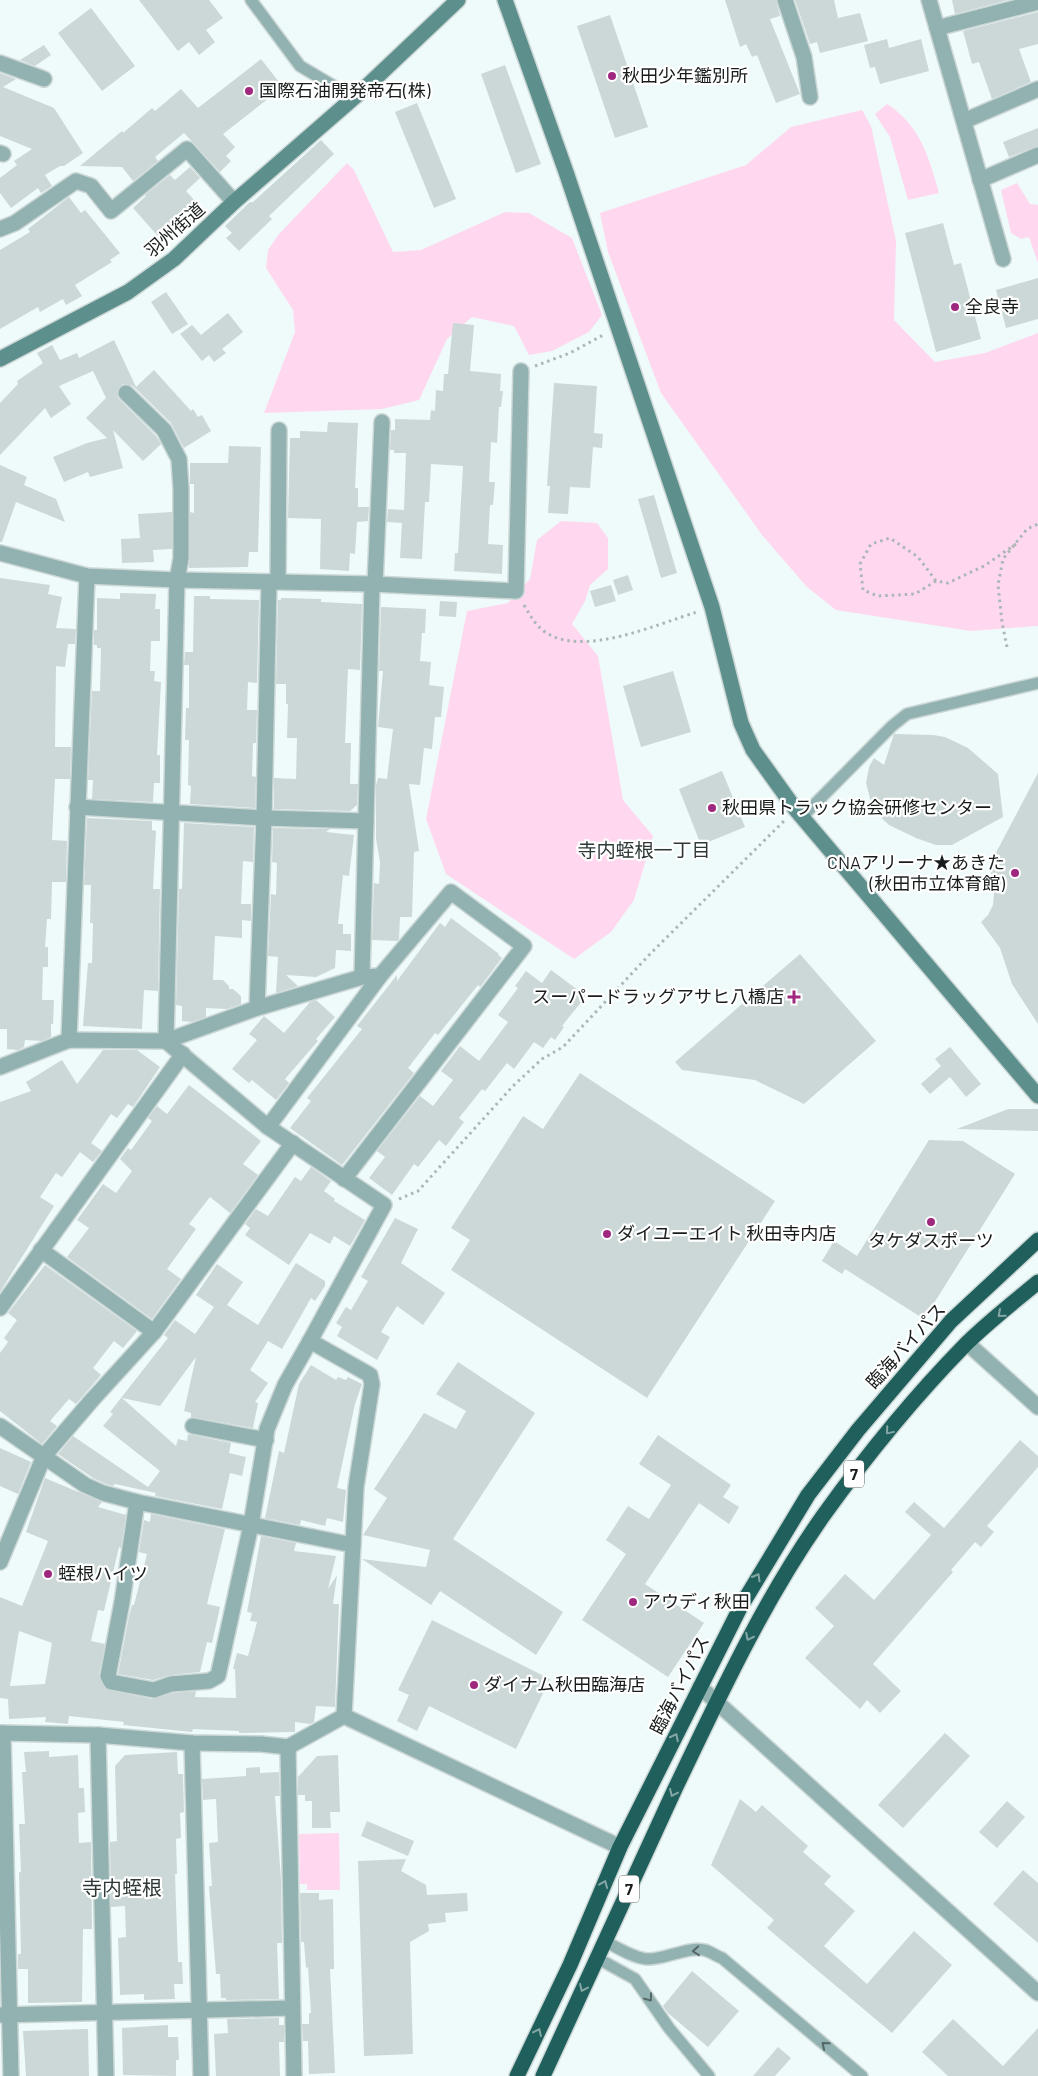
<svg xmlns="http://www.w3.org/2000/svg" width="1038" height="2076" font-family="Barlow,'Noto Sans JP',sans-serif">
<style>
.green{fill:#ffd8ef}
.building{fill:#ccd8d7;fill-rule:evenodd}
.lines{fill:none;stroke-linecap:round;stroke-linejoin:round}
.lane-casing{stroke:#ccd7d6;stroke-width:14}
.street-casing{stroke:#ccd7d6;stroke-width:18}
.secondary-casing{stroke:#ccd7d6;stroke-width:18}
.highway-casing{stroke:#ccd7d6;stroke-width:18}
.path{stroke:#acb6b6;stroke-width:3;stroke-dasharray:2.5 4;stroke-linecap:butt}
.lane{stroke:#91b2b0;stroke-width:11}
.street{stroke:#91b2b0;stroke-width:15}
.secondary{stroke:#5d8f8d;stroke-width:15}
.highway{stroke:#1f5f5c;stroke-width:15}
.oneway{stroke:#84a7a5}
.oneway2{stroke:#546766}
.poi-dot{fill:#a0277e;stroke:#fff;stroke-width:2}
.labels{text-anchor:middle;stroke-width:4.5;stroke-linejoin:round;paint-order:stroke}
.shield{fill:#fff;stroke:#5d6060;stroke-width:1}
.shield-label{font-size:16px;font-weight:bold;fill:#181c1c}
.poi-label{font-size:18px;fill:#181c1c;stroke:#fff;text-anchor:start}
.street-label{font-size:18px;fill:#181c1c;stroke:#fff}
.neighbourhood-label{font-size:19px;fill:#2e3837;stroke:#fff}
.quarter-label{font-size:20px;fill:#2e3837;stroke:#fff}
</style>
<rect width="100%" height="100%" fill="#eefbfa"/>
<g class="green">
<path d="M887 104C920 125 929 157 939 193L908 200 890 137 875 114Z"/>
<polygon points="862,110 871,126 896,241 894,320 935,362 985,353 1038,333 1038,626 971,631 836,610 807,587 762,535 661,393 608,252 600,213 746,165 791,127"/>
<polygon points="347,163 354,170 393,252 421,250 505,212 529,213 572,238 602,315 589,332 552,351 529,355 514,326 472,317 447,339 419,400 382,409 264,413 295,332 293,310 266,268 268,250 279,234"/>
<polygon points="1017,183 1030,204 1038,205 1038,263 1029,237 1021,239 1011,233 1001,190"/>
<polygon points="561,521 597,523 608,538 608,569 590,585 585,601 572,624 598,656 623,800 653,836 634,900 611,932 574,959 446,874 426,819 467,611 508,603 530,579 537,540"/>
<polygon points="339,1833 340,1890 307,1890 307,1884 300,1884 299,1834"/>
</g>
<g class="building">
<polygon points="139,0 209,0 223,18 206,30 215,42 199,55 189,42 178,51"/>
<polygon points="725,0 776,0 780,16 770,19 800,94 776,103 757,55 752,57 746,44 740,47"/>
<polygon points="795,0 834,0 838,18 860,13 868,41 820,53 817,42 810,44"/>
<polygon points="952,0 1008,0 955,14"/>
<polygon points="91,8 135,66 102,91 58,33"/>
<polygon points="1038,12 1038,44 1019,49 1031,82 992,99 979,62 972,64 963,31"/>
<polygon points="610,15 648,127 615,138 577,26"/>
<polygon points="887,39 889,48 921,39 929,71 880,84 875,67 870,68 864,45"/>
<polygon points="44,45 51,55 35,66 20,60"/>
<polygon points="261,59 283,87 223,134 235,147 226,156 231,161 220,172 184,133 155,157 158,161 133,181 122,167 80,166 122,131 123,133 152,108 155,111 181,89 198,108"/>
<polygon points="505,65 541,164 516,173 481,74"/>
<polygon points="0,73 16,79 3,87 54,108 83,153 64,166 60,166 45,175 52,186 41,193 38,188 11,208 0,193 0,178 17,165 14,161 32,149 0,136"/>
<polygon points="417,103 456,199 434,208 395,112"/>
<polygon points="1038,128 1038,146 1009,157 1003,142"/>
<polygon points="321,140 334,154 269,216 272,219 239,251 226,238 232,233 225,226 250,202 253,202"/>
<polygon points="190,167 200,178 186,191 203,210 165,244 133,208 146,196 145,195 170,175 175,180"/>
<polygon points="69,197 81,213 85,210 120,253 110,260 112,262 75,285 82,296 66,305 63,299 40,312 38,307 0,329 0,250 30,232 28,229"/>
<polygon points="943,223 954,265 961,263 981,339 936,352 905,233"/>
<polygon points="1038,278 1038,319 1006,328 996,290"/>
<polygon points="166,292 188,324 172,334 151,302"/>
<polygon points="228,313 243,332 222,349 226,353 214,362 209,355 202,361 180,334 192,325 201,335"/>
<polygon points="453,323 474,325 470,371 501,374 500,391 503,391 501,407 499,407 497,443 491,442 489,482 495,482 493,505 490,505 488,544 503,545 502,574 454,571 455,553 458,553 463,466 431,464 429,502 425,502 422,559 400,558 402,523 387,522 388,509 404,510 406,453 394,453 394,450 390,450 391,430 395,430 395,419 430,420 431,410 435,411 436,390 443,391 444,374 448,374"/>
<polygon points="114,340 136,387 154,370 191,411 193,409 198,417 202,415 211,431 184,448 171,423 133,386 123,384 117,391 119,399 156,436 161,444 143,461 113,430 123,468 90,477 88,472 64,482 53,457 87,443 107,438 86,418 106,398 93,371 59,386 71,404 51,418 45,408 0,455 0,403 18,384 17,381 43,363 37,353 52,345 60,360 77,353 79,358"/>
<polygon points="554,383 597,386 594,433 603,434 602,448 593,447 590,488 570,487 568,514 548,513 550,486 547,486"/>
<polygon points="328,422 358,423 355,488 358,488 358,507 369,507 368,521 357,522 355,554 350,553 349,571 320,569 321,519 288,518 290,438 300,438 300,431 327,432"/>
<polygon points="229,446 261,447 258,552 249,552 248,567 189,568 190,512 194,513 194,484 190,484 190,463 228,463"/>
<polygon points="0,465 27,477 24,485 56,499 65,522 16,502 2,542 0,542"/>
<polygon points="654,495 677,573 661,578 638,499"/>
<polygon points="172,512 172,549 153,550 154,562 122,563 121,539 140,538 138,514"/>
<polygon points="628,575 633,590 618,595 613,580"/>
<polygon points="0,578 50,585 48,594 62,597 56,628 76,629 75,644 68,644 65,667 56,666 55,747 71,747 70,779 55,779 52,840 67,841 66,882 52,882 51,919 47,919 45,947 48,947 48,967 43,967 42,1000 54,1000 53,1024 51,1024 51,1037 42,1041 25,1040 24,1047 18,1050 7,1049 7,1029 0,1029"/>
<polygon points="611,585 616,601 595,607 590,591"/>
<polygon points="120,593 156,594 155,609 160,609 160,641 151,641 150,671 155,671 154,681 161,682 157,755 160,755 160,783 154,783 153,802 92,799 93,780 88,780 92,691 100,691 101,648 97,648 97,645 94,645 94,630 97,630 97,598 120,599"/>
<polygon points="194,596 210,596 210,599 259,600 257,683 248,682 247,710 257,710 256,743 253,743 252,776 256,777 255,808 190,804 191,786 188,785 189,740 185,740 186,708 189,708 189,665 184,665 185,652 193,652"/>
<polygon points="281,598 321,599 321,602 362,604 360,670 348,669 345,743 351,743 350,784 358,784 357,805 350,811 274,809 274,778 296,779 297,738 287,738 288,704 286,704 286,684 276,684 278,600 281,600"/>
<polygon points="440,601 457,602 456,617 439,616"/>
<polygon points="381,607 426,609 425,633 422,633 420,661 431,662 429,685 444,687 441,717 435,717 432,749 424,748 420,785 409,784 419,851 414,852 412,917 400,917 399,939 397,941 372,940 374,883 379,884 380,862 376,839 376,785 378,778 387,779 393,729 378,727 383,671 379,671"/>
<polygon points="673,671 691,732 641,747 623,686"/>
<polygon points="894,734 933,735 945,737 968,748 998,774 1003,817 952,845 936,845 916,838 889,825 873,810 866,783 869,767 874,758 884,765"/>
<polygon points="722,771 745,827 701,845 679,789"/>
<polygon points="1038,773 1038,1024 1012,984 1000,948 981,922 988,915 993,905 994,894 990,864"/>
<polygon points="87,818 152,821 152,830 156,831 153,889 160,889 158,991 144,990 142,1029 83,1026 88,963 92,963 93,923 90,923 91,885 84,885"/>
<polygon points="184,823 254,827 253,862 243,861 241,904 251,904 251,921 242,920 242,938 215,936 213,980 223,980 229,986 229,989 233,989 241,996 241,1004 227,1009 206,1008 206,1017 192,1022 182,1021 182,1006 176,1005 179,889 182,889"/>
<polygon points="273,828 330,829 326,832 354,835 349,876 343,875 338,924 343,924 343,934 351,934 351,951 336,950 335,968 316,977 286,975 298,986 276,993 278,957 268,956 271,894 276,895 277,863 272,862"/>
<polygon points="451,918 499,954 498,955 502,958 480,987 478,985 438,1035 435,1033 408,1068 414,1073 342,1165 290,1128 311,1101 307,1098 362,1029 357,1026 397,975 397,981 440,923 445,927"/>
<polygon points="800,954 876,1041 804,1104 755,1080 682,1070 675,1062"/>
<polygon points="551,970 586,996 562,1026 564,1027 555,1040 551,1037 543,1048 534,1042 514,1069 507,1063 485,1091 482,1089 459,1118 464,1122 446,1146 439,1140 418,1167 414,1164 392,1195 369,1178 385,1157 377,1151 420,1096 433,1106 453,1080 441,1071 460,1046 479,1061 508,1022 498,1015 518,988 515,986 526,971 542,983"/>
<polygon points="316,1000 335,1017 316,1039 318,1041 285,1079 289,1083 276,1100 252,1080 249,1083 232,1069 257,1040 249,1034 264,1016 284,1033 310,1002"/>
<polygon points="950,1047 981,1084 966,1097 950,1077 930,1094 921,1084 941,1066 935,1059"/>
<polygon points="103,1050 137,1050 160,1067 133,1107 128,1104 117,1118 111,1114 91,1143 102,1151 93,1162 80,1152 62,1177 56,1173 40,1197 54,1206 0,1292 0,1102 31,1091 26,1082 62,1060 77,1084"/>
<polygon points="580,1073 775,1201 647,1398 451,1270 470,1240 451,1228 523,1116 543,1129"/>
<polygon points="189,1085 261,1141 243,1164 258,1175 230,1213 210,1197 189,1224 196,1229 167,1269 181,1279 152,1319 67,1257 89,1228 77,1220 103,1184 116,1193 132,1171 120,1159 128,1148 131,1150 152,1121 148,1118 157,1106 167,1114"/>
<polygon points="1008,1109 1038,1109 1038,1131 957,1129"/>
<polygon points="929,1140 963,1141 1015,1174 924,1319 845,1269 842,1274 822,1261 834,1241 857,1256"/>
<polygon points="311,1167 331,1181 324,1191 335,1199 334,1201 365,1220 350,1246 334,1236 330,1244 310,1233 289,1265 245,1235 250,1228 245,1224 256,1209 268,1216 295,1177 301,1181"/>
<polygon points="395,1218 418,1229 401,1263 445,1293 423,1325 397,1306 381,1332 390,1337 377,1360 337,1336 342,1327 336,1323 346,1307 351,1310 368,1281 361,1277"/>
<polygon points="296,1263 325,1281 325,1286 315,1301 311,1298 282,1349 268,1341 250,1370 268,1383 255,1402 258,1403 253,1428 191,1417 191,1413 184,1411 196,1357 160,1406 122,1398 176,1446 178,1439 187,1441 188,1434 231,1443 229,1453 246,1457 242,1476 230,1473 222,1509 155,1496 156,1493 115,1484 113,1486 106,1484 93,1478 58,1454 73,1436 148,1487 160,1471 103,1426 113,1414 110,1412 168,1338 164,1335 175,1320 195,1334 214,1307 196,1295 217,1264 243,1282 227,1305 258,1325"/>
<polygon points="45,1265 137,1331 123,1348 114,1341 93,1368 101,1375 76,1404 69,1399 50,1421 57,1426 42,1444 0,1411 0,1353 8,1342 4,1338 17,1320 8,1313"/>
<polygon points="458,1362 535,1413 453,1539 563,1612 536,1655 440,1591 431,1605 362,1559 426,1567 430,1550 363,1535 387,1498 374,1489 424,1413 456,1429 466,1411 436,1394"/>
<polygon points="311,1365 336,1380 338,1377 346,1380 348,1377 362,1384 355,1404 337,1488 346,1490 343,1522 327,1518 325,1526 301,1520 300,1525 265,1518 279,1451 284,1453 299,1384"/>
<polygon points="658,1435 731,1485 723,1497 739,1507 729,1524 699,1503 645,1584 704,1623 668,1677 582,1620 626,1554 606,1540 628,1506 649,1519 671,1485 639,1464"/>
<polygon points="1020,1440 1038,1456 1038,1467 987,1526 994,1532 981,1547 975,1542 951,1570 953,1572 873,1664 901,1691 880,1713 867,1700 860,1709 805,1658 834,1626 815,1608 845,1574 874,1600 931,1535 905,1512 914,1502 944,1528"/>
<polygon points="0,1448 31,1462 18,1494 0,1486"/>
<path d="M45 1478 102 1502 98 1507 126 1515 121 1548 119 1547 104 1611 98 1610 91 1641 105 1644 99 1675 105 1689 152 1699 173 1693 196 1691 195 1697 236 1698 235 1669H233L237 1653 248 1656 257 1622 250 1621 252 1613 247 1612 261 1536 296 1543 294 1551 336 1556 328 1589 337 1575 333 1604H339L335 1707 316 1706 314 1722 310 1724 295 1722V1732L239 1733V1731L193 1729 192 1732 123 1725 124 1722 69 1716 68 1724 45 1722 46 1717 9 1719 8 1699 0 1698V1597L22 1606 48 1541 26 1532ZM19 1631 52 1643 45 1684 10 1686Z"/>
<polygon points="151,1514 225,1529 207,1604 220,1607 212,1643 207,1642 200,1672 170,1675 153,1680 118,1674 129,1616 132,1605 134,1605 147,1554 139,1552 144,1520 150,1522"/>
<polygon points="432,1620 550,1679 516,1749 429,1706 417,1731 397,1721 409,1695 398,1690"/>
<polygon points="945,1733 970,1756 903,1828 878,1805"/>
<polygon points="49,1751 49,1757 78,1755 79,1788 84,1788 85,1812 78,1813 79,1843 91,1842 92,1929 83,1929 82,2002 28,2003 28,1969 18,1969 18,1954 21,1954 19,1872 21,1872 19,1824 25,1824 22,1772 26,1772 24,1752"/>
<polygon points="177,1752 178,1774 183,1774 184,1812 180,1813 181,1838 176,1839 177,1874 175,1874 178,1962 182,1962 183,1984 174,1984 175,1999 144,2000 144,1994 120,1995 118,1938 126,1937 125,1906 111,1907 110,1842 117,1841 115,1766 125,1755"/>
<polygon points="338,1755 340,1812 330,1812 331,1828 312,1828 312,1801 305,1801 305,1795 298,1795 298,1777 317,1756"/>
<polygon points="260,1767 260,1773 279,1772 280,1796 275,1796 281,1880 282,1943 277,1943 279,1999 226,2000 226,1998 221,1998 220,1974 216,1974 209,1886 212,1886 209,1843 218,1842 216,1799 203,1800 202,1779 246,1776 246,1768"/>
<polygon points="740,1799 756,1812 762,1805 808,1846 803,1852 831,1876 824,1884 855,1911 824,1946 867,1984 914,1931 952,1965 892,2033 767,1928 774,1920 711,1865"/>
<polygon points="1007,1801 1025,1817 997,1848 979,1832"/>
<polygon points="367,1821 414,1841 408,1856 361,1836"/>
<polygon points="406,1859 401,1871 426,1885 427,1895 467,1893 468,1911 445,1913 446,1922 428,1924 429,1931 410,1942 413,2054 364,2056 358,1861"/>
<polygon points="1023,1870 1038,1883 1038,1943 993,1904"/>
<polygon points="300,1893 319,1893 319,1900 333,1899 334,1969 330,1969 335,2073 309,2074 308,2041 303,2041 302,2024 309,2024 309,2013 311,2013 308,1967 306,1968 304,1942 301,1942"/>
<polygon points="692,1971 739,2011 708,2047 668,2013 663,2006"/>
<polygon points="279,2018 279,2025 284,2025 284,2042 279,2042 280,2076 216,2076 214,2034 228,2033 227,2019"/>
<polygon points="953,2019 1003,2066 1038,2028 1038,2076 948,2076 922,2052"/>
<polygon points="168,2025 168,2037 178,2037 179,2060 176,2060 176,2076 123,2075 122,2028"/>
<polygon points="88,2029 89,2076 26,2076 23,2031"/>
<polygon points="778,2047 791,2058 775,2076 753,2076"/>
</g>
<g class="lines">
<g class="lane-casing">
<g id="lane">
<polyline points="251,0 300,66 354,98"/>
<polyline points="803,816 892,726 907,714 1038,683"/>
<path d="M604 1941C617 1947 633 1958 647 1959 665 1960 688 1946 704 1950 710 1951 716 1956 722 1958L862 2076"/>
<polyline points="597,1958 635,1979 669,2028 709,2076"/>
</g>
</g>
<g class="street-casing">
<g id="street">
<polyline points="785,0 804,57 810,97"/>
<polyline points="929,0 1003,259"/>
<polyline points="937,28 1038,2"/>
<polyline points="0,63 44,79"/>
<polyline points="964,121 1038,89"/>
<polyline points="0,153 3,154"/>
<polyline points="980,180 1038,155"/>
<polyline points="0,229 15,223 76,181 91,186 111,211 187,149 234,202"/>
<polyline points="126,393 164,430 179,459 181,489 181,558 177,580 166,1041"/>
<polyline points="0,553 87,576 177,580 372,584 516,591 521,371"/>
<polyline points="278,582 279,430"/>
<polyline points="375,585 382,422"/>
<polyline points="77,807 264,818 366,821"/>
<polyline points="362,977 372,584"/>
<polyline points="257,1008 264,818 269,582"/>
<polyline points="69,1040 87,576"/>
<polyline points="166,1041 268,1127 384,1205 310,1341 370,1375 372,1384 356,1487 344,1716"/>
<polyline points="0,1067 69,1040 166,1041 257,1008 362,977 380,976"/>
<polyline points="268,1127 380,976 451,892 524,946 344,1179"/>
<polyline points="41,1250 154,1332"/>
<polyline points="0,1308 183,1054"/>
<polyline points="967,1343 1038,1407"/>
<polyline points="0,1426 85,1485 103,1493 137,1502 353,1545"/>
<polyline points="193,1426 266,1440"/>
<polyline points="137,1502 122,1602 108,1676 111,1682 154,1690 171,1684 209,1681 218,1676 251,1525 267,1429 285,1385 310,1341"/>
<polyline points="0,1562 44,1456 92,1400 154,1332 293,1143"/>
<polyline points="700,1687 1038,1993"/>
<polyline points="344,1716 620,1847"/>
<polyline points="0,1733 98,1735 192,1743 261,1744 288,1747 344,1716"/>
<polyline points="3,1733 11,2076"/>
<polyline points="98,1735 106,2076"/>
<polyline points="192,1743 201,2076"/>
<polyline points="288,1747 294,2076"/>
<polyline points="0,2015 292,2008"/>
</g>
</g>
<g class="secondary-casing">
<g id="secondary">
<polyline points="505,0 566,172 712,607 741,723 753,750 796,810 1038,1096"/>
<polyline points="0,359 128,292 174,259 234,202 365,88 458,0"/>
</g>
</g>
<g class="highway-casing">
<g id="highway">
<polyline points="517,2076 570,1965 620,1847 741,1606 808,1495 858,1430 951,1321 1038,1240"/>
<path d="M543 2076C586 1981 630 1886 674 1791 719 1697 763 1601 823 1516 866 1456 914 1397 966 1344 988 1322 1014 1302 1038 1282"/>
</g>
</g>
<g class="path">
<polyline points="535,366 570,353 605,334"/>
<polyline points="936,581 915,594 878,596 863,590 860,564 871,544 890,538 918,557 936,581 948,583 984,566 1016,544"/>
<path d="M524 605C530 615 535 625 545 632 583 658 657 624 697 612"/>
<polyline points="1007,647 1002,622 998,585 1003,559 1027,529 1038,524"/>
<polyline points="399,1199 418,1191 513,1086 542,1059 563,1047 650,954 785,820"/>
</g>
<use href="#lane" class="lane"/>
<use href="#street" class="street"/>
<use href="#secondary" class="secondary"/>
<use href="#highway" class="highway"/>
</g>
<defs><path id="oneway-chevron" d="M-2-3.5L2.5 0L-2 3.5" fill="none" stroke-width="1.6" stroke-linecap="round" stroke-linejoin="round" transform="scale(1.25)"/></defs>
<g class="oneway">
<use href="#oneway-chevron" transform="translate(1001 1314) rotate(139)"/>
<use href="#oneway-chevron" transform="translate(889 1431) rotate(130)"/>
<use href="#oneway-chevron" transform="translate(757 1577) rotate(-60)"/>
<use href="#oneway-chevron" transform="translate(749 1637) rotate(117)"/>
<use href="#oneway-chevron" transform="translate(675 1737) rotate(-63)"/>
<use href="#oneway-chevron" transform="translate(673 1793) rotate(115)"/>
<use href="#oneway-chevron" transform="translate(604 1884) rotate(-67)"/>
<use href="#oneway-chevron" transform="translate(583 1988) rotate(115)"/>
<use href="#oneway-chevron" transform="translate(538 2032) rotate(-65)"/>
</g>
<g class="oneway2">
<use href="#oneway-chevron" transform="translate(696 1951) rotate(175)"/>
<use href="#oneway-chevron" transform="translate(649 1998) rotate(53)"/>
<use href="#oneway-chevron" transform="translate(825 2045) rotate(-140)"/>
</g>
<g class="poi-dot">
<circle cx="612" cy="76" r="5"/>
<circle cx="249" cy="91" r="5"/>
<circle cx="955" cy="307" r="5"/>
<circle cx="712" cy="808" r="5"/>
<circle cx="1015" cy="873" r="5"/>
<path d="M791.5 989.5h5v5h5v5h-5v5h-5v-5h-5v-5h5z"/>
<circle cx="931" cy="1222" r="5"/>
<circle cx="607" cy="1234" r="5"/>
<circle cx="48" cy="1574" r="5"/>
<circle cx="633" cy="1602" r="5"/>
<circle cx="474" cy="1685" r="5"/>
</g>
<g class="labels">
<g class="shield">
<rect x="844" y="1460.5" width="20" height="27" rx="4"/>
<rect x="619" y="1875.5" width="20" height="27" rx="4"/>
</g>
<g class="shield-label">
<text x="854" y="1480">7</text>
<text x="629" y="1895">7</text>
</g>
<g class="poi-label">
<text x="622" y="82">秋田少年鑑別所</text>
<text x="259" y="97">国際石油開発帝石(株)</text>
<text x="965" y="313">全良寺</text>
<text x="722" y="814">秋田県トラック協会研修センター</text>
<text x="1005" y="869" text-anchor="end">CNAアリーナ★あきた<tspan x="1005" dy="21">(秋田市立体育館)</tspan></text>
<text x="784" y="1003" text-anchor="end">スーパードラッグアサヒ八橋店</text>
<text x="617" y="1240">ダイユーエイト 秋田寺内店</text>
<text x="931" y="1247" text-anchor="middle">タケダスポーツ</text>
<text x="58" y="1580">蛭根ハイツ</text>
<text x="643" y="1608">アウディ秋田</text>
<text x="484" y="1691">ダイナム秋田臨海店</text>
</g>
<g class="street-label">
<text transform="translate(175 230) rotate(-41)" y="6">羽州街道</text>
<text transform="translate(906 1346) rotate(-48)" y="6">臨海バイパス</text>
<text transform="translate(680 1685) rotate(-63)" y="6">臨海バイパス</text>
</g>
<g class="neighbourhood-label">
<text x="644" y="857">寺内蛭根一丁目</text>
</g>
<g class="quarter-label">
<text x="122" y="1895">寺内蛭根</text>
</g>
</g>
</svg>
